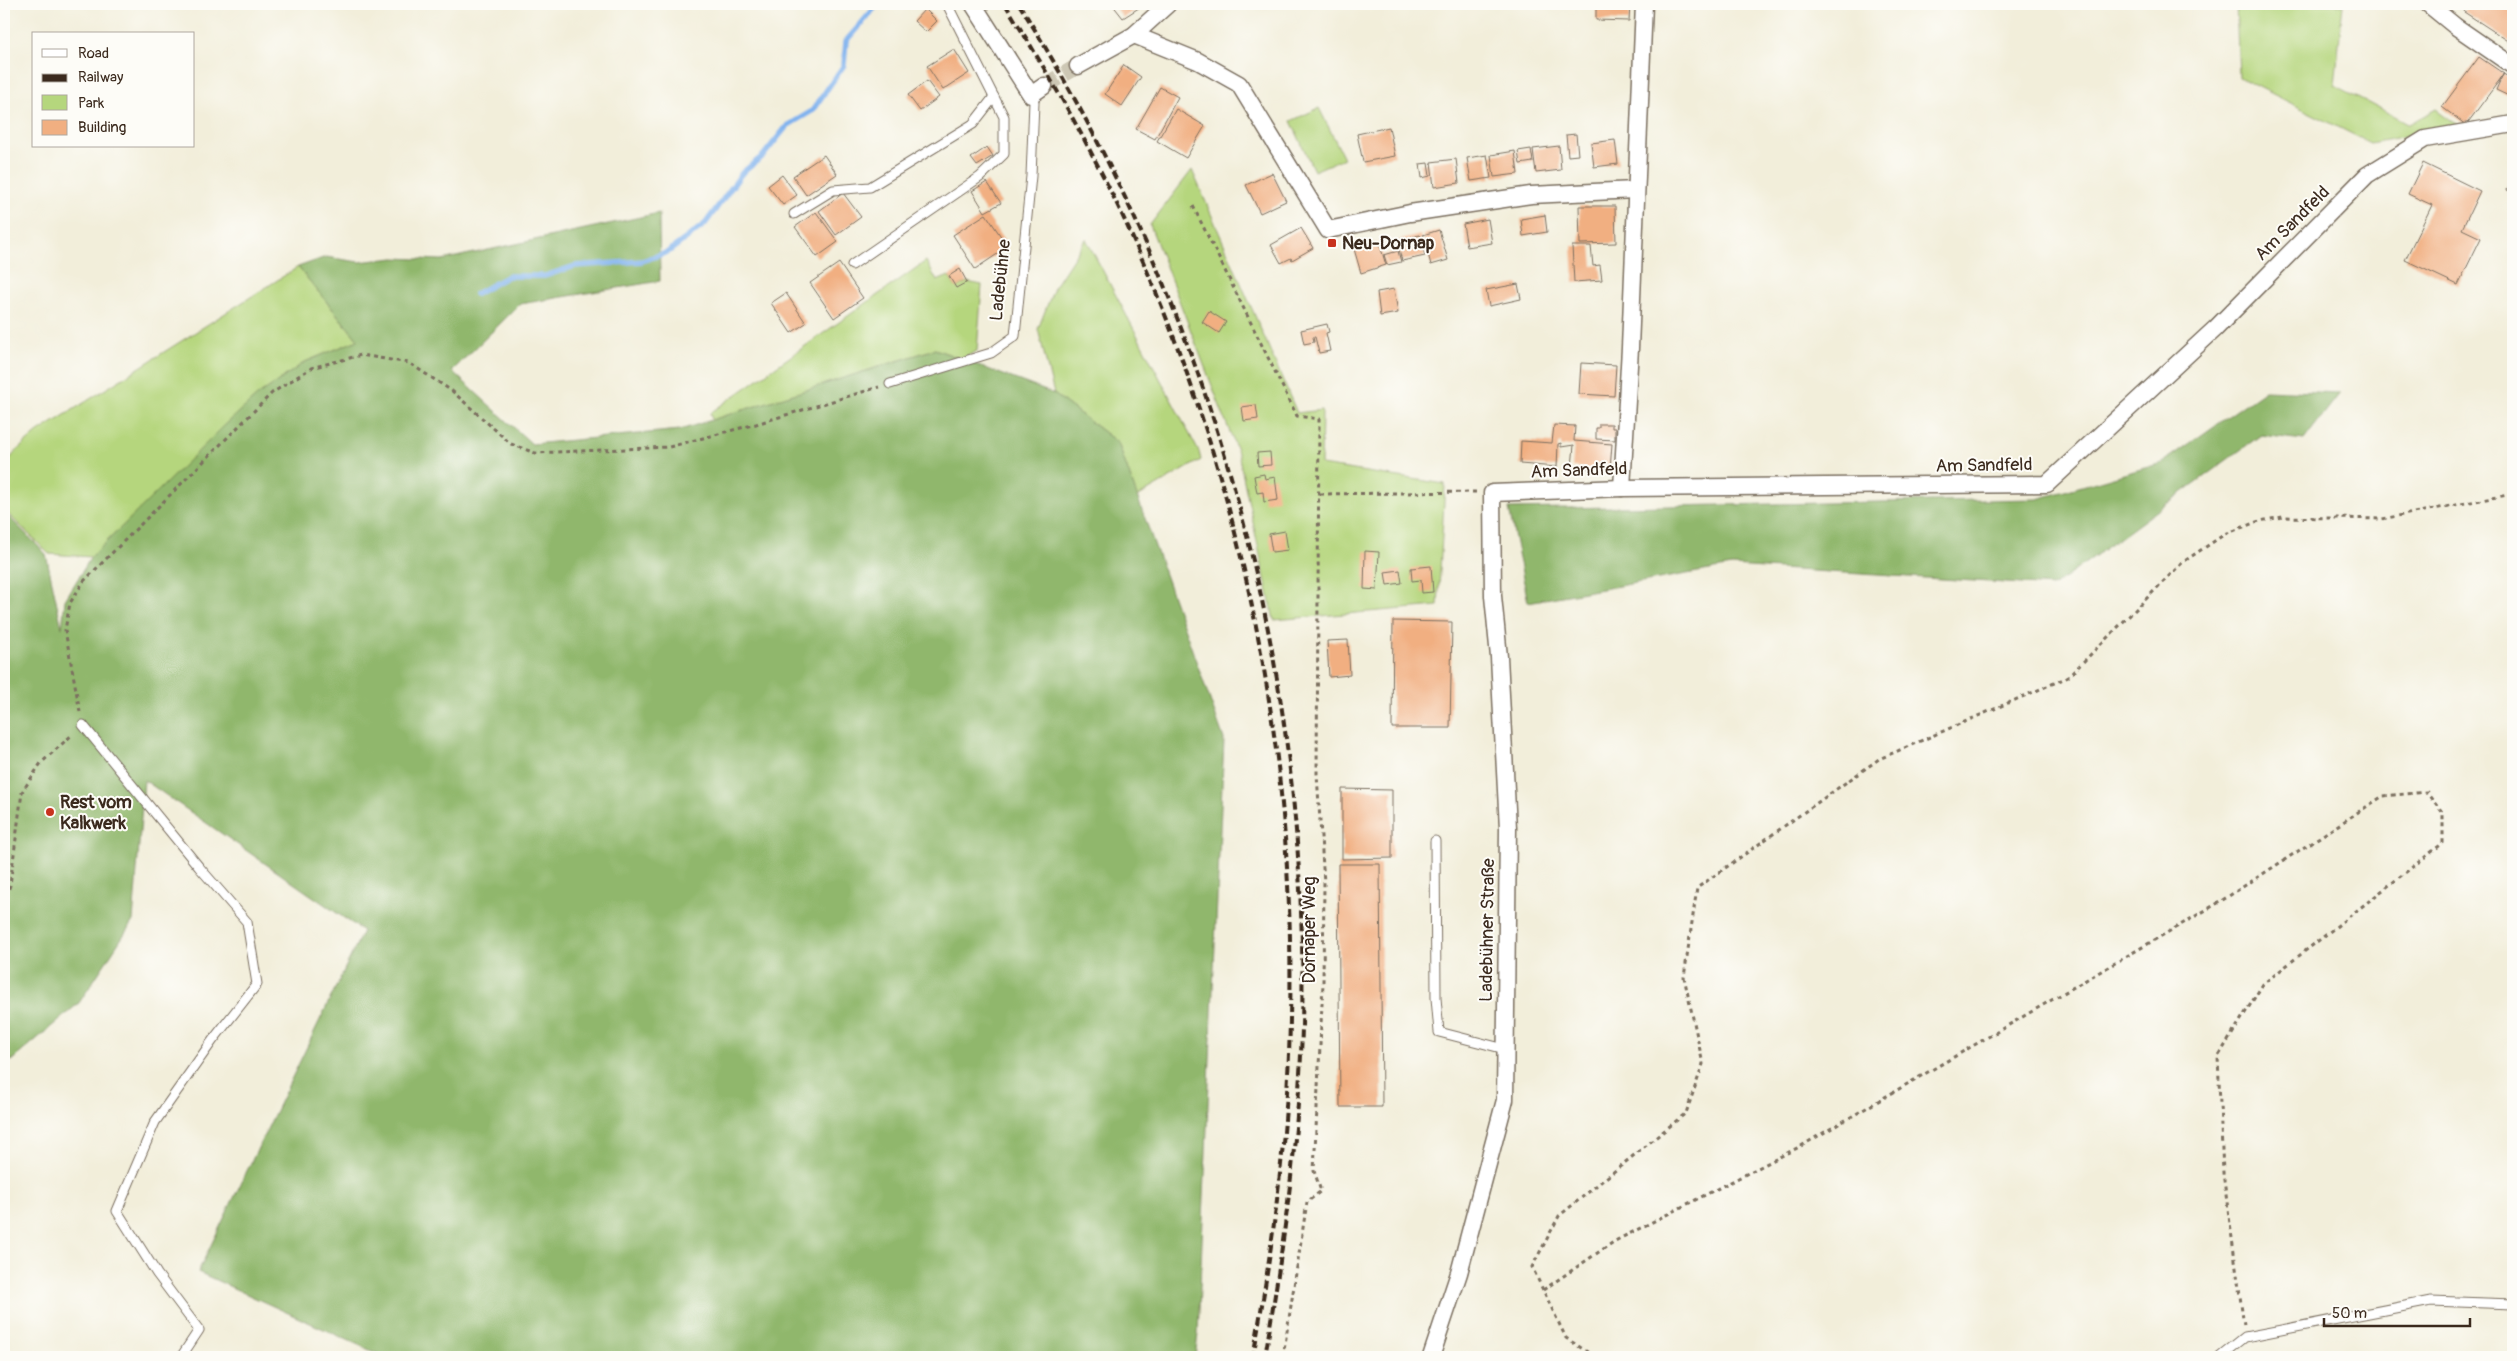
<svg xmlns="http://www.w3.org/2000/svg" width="2517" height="1361" font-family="Pangolin,sans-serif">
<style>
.green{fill:#b5d67d;stroke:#78804e}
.forest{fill:#90b76c;stroke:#667045}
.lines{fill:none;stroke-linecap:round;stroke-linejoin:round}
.stream{stroke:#81b3ee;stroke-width:5.5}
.building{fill:#f1af81}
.minor-tunnel{stroke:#cdc7b4;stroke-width:16;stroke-dasharray:16 8;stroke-linecap:butt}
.service-casing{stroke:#7b6f60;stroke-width:11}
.minor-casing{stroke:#7b6f60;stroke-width:19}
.path{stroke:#7b6f60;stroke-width:3;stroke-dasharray:4 4;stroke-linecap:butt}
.service{stroke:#fff;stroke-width:9}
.minor{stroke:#fff;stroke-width:16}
.rail{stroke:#3b2a1e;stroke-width:4;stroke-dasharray:8 4;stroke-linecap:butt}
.poi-dot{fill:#c8321e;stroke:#fdfcf7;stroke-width:2}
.labels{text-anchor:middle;stroke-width:4;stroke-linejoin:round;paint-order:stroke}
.street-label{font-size:18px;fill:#3b2a1e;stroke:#fdfcf7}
.poi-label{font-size:18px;font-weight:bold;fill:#3b2a1e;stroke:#fdfcf7;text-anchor:start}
</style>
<rect width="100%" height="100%" fill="#fdfcf7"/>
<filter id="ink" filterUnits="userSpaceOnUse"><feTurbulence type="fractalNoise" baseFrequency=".02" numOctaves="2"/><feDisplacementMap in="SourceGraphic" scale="10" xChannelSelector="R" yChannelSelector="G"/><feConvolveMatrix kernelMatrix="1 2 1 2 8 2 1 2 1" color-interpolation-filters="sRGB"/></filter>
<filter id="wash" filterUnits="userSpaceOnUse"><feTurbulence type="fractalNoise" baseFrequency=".0096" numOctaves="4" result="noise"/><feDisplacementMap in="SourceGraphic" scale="20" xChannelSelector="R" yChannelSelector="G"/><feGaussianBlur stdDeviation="1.12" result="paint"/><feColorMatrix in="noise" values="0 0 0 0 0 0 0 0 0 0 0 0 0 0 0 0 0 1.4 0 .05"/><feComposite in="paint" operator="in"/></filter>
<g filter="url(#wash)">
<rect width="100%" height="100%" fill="#f2eeda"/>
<g class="green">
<polygon points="2236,4 2343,4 2335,85 2409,124 2436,109 2459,126 2370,143 2239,77"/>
<polygon points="1319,108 1344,158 1314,171 1291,121"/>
<polygon points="1192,170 1297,413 1322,410 1321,465 1445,484 1438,606 1274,620 1238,453 1150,225"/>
<polygon points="1086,239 1199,452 1201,460 1137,497 1118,443 1054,394 1038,329 1054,288"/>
<polygon points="926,261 937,281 949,276 956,288 967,282 982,285 977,351 962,359 935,349 712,420 710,413"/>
<path d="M298 267 358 340 305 362 257 396 91 557 49 554 4 510C4 462 0 464 38 432Z"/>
</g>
<g class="forest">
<polygon points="659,213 660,281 520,304 452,371 532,444 680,430 935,349 1054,394 1118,443 1224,739 1198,1334 1195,1357 385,1357 198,1272 363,931 144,780 133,921 79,1003 4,1067 4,512 46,554 62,628 65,600 91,557 224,426 257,396 305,362 358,340 298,267 326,257 359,262 394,258 442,260"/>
<polygon points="2265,390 2340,393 2304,440 2261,435 2054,586 1732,566 1528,602 1509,509 2037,499 2162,463"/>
</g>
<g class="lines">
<polyline class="stream" points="476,294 508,276 545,276 575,266 642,261 668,252 705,224 742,173 763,156 787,126 812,111 844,65 846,41 878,4"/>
</g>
<g id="blocks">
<g class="building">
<polygon points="1112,4 1145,4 1123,18"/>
<polygon points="1596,4 1630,4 1629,21 1596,20"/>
<polygon points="2469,4 2502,4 2513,11 2513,44 2464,12"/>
<polygon points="925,9 937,21 926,32 914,21"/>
<polygon points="954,49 969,73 943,90 927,66"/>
<polygon points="2479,57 2504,74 2466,125 2442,107"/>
<polygon points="1124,65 1141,77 1122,106 1105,94"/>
<polygon points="2503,74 2513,79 2513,98 2496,90"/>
<polygon points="927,81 939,97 920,111 908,95"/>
<polygon points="1160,87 1178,97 1155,139 1136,129"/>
<polygon points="1176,109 1205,126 1186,158 1157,141"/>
<polygon points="1389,127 1395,156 1363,162 1357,134"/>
<polygon points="1576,134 1578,155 1568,156 1566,135"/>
<polygon points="1615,140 1618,164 1594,167 1591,143"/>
<polygon points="1559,146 1561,170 1536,173 1533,149"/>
<polygon points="987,147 993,156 977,166 971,158"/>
<polygon points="1531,149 1533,162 1520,164 1518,151"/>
<polygon points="1515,151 1518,174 1494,177 1491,155"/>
<polygon points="824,155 837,174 806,195 793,176"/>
<polygon points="1487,155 1491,178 1471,181 1467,158"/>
<polygon points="1456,159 1459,183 1434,187 1431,162"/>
<polygon points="1428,163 1430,176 1422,178 1420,164"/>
<polygon points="2423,163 2480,191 2462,229 2481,238 2458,285 2405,260 2432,205 2408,194"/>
<polygon points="1272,173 1286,201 1260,213 1246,185"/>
<polygon points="782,175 797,195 783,205 768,186"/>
<polygon points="2513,175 2513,193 2507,190"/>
<polygon points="987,182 1001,203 985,212 972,191"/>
<polygon points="843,193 861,217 836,235 819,211"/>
<polygon points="1579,206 1615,206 1616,243 1580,244"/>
<polygon points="816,212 838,242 817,257 795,227"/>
<polygon points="986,214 1008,247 975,269 953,235"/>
<polygon points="1545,215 1547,232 1523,236 1521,219"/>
<polygon points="1488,219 1492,243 1467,247 1463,224"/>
<polygon points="1301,228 1313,248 1292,260 1291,258 1281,263 1271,245"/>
<polygon points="1439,230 1448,260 1431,265 1423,235"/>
<polygon points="1420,235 1425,256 1402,261 1397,241"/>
<polygon points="1379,242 1386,265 1361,273 1354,249"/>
<polygon points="1572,246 1591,246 1593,266 1600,265 1602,280 1574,282"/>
<polygon points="1398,251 1401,262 1387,265 1384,255"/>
<polygon points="839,263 863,298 834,318 810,283"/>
<polygon points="960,269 967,282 956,288 949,276"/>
<polygon points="1518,284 1521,299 1489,306 1486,290"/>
<polygon points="1394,289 1398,313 1380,316 1377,292"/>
<polygon points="786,293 806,323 791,333 771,303"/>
<polygon points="1209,311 1226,322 1219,333 1202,322"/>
<polygon points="1327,324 1329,332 1326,333 1330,351 1319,353 1315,337 1313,337 1314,342 1304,344 1301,330"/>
<polygon points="1581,363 1616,365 1614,396 1579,394"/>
<polygon points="1256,405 1258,419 1244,421 1242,407"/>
<polygon points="1599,424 1612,424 1612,428 1615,428 1615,440 1596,439 1596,428 1599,428"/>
<polygon points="1554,425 1575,426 1574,441 1612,444 1610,470 1572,467 1574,445 1561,447 1561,443 1558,444 1557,467 1520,464 1521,441 1552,443"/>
<polygon points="1270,452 1271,465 1258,466 1257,453"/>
<polygon points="1264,474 1265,479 1275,477 1278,500 1264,502 1263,492 1257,493 1254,476"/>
<polygon points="1285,531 1288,550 1272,552 1269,534"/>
<polygon points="1365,551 1379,552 1377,590 1364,589"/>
<polygon points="1431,566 1433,592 1422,593 1421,580 1412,581 1411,568"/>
<polygon points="1400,570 1402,583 1387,585 1385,572"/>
<polygon points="1393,621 1452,622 1450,728 1392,728"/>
<polygon points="1348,640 1350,675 1329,677 1327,641"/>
<polygon points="1342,789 1392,790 1392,858 1342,859"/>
<polygon points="1338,864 1380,864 1382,1107 1340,1107"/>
</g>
</g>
</g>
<g filter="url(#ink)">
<use href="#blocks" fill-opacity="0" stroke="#7b6f60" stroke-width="1"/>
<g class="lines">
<polyline class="minor-tunnel" points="1044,86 1078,66"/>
<g class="service-casing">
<g id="service">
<polyline points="794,214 833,190 870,187 973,124 994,97"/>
<polyline points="852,265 980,177 1004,154 1004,117 947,4"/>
<polyline points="890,384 991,353 1015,336 1031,176 1034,102 1031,95"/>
<polyline points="83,725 199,867 247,922 257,984 213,1040 155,1122 117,1211 157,1274 199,1330 181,1357"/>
<polyline points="1435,841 1436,998 1439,1032 1505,1049"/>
<polyline points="2220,1357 2245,1337 2431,1301 2513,1304"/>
</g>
</g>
<g class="minor-casing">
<g id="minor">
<polyline points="973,4 1031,95 1044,86"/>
<polyline points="2428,4 2455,26 2513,66"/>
<polyline points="1134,35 1198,61 1239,84 1328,230 1410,213 1531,195 1635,190"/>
<polyline points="1078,66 1134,35 1168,4"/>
<polyline points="1622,488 1630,348 1644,4"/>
<polyline points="1431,1357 1459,1273 1505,1100 1508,828 1499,657 1493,596 1492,493 1622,488 2047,484 2216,328 2367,175 2425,139 2513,124"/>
</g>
</g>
<g class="path">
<polyline points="1193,206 1297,416 1319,419 1317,774 1324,883 1323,983 1314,1171 1321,1191 1307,1202 1283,1357"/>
<polyline points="1320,494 1477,492"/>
<polyline points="80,712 65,630 70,603 84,581 272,393 311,368 361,355 409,363 452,391 511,444 535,453 669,447 756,424 879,387"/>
<polyline points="4,904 10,885 22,792 41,763 73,734"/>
<polyline points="1543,1290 1615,1241 1801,1146 2218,903 2383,796 2427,792 2443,813 2443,843 2263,984 2218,1057 2223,1173 2244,1325"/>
<polyline points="1595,1357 1566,1338 1532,1267 1559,1216 1686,1113 1703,1064 1684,977 1697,888 1879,759 2068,677 2183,562 2225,534 2259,521 2283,517 2382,519 2513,494"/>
</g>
<use href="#service" class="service"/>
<use href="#minor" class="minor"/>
<g class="rail">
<path d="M1005 4C1049 74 1090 146 1125 221 1240 470 1296 745 1290 1019 1288 1133 1273 1246 1253 1357"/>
<path d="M1019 4C1212 313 1310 661 1302 1027 1299 1138 1283 1248 1265 1357"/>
</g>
</g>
</g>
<g class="poi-dot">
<rect x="1327" y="238" width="10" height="10" rx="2.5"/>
<circle cx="50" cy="812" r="5"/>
</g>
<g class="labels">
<g class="street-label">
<text transform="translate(2292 223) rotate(-45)" y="6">Am Sandfeld</text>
<text transform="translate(1000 280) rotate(-84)" y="6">Ladebühne</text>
<text transform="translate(1984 465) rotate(-1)" y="6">Am Sandfeld</text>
<text transform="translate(1579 470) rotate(-2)" y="6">Am Sandfeld</text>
<text transform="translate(1309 930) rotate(-90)" y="6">Dornaper Weg</text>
<text transform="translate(1487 930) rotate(-89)" y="6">Ladebühner Straße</text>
</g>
<g class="poi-label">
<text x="1342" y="249">Neu-Dornap</text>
<text x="60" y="808">Rest vom<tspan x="60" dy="21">Kalkwerk</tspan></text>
</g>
</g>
<rect width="2517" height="1361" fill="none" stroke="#fdfcf7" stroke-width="20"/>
<rect x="32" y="32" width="162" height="115" fill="#fdfcf7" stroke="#afa8a0"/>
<rect x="42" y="49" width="25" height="8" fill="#ffffff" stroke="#afa8a0"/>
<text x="78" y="58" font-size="15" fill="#3b2a1e">Road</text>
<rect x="42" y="74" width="25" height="8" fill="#3b2a1e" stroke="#afa8a0"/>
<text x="78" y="82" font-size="15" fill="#3b2a1e">Railway</text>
<rect x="42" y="95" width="25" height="15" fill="#b5d67d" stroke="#afa8a0"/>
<text x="78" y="108" font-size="15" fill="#3b2a1e">Park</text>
<rect x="42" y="120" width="25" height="15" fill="#f1af81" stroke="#afa8a0"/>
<text x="78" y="132" font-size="15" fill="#3b2a1e">Building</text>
<path d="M2324 1318v8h146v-8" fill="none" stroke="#3b2a1e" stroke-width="2.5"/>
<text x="2332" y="1318" font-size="15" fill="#3b2a1e" stroke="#fdfcf7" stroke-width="4" paint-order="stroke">50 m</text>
</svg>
